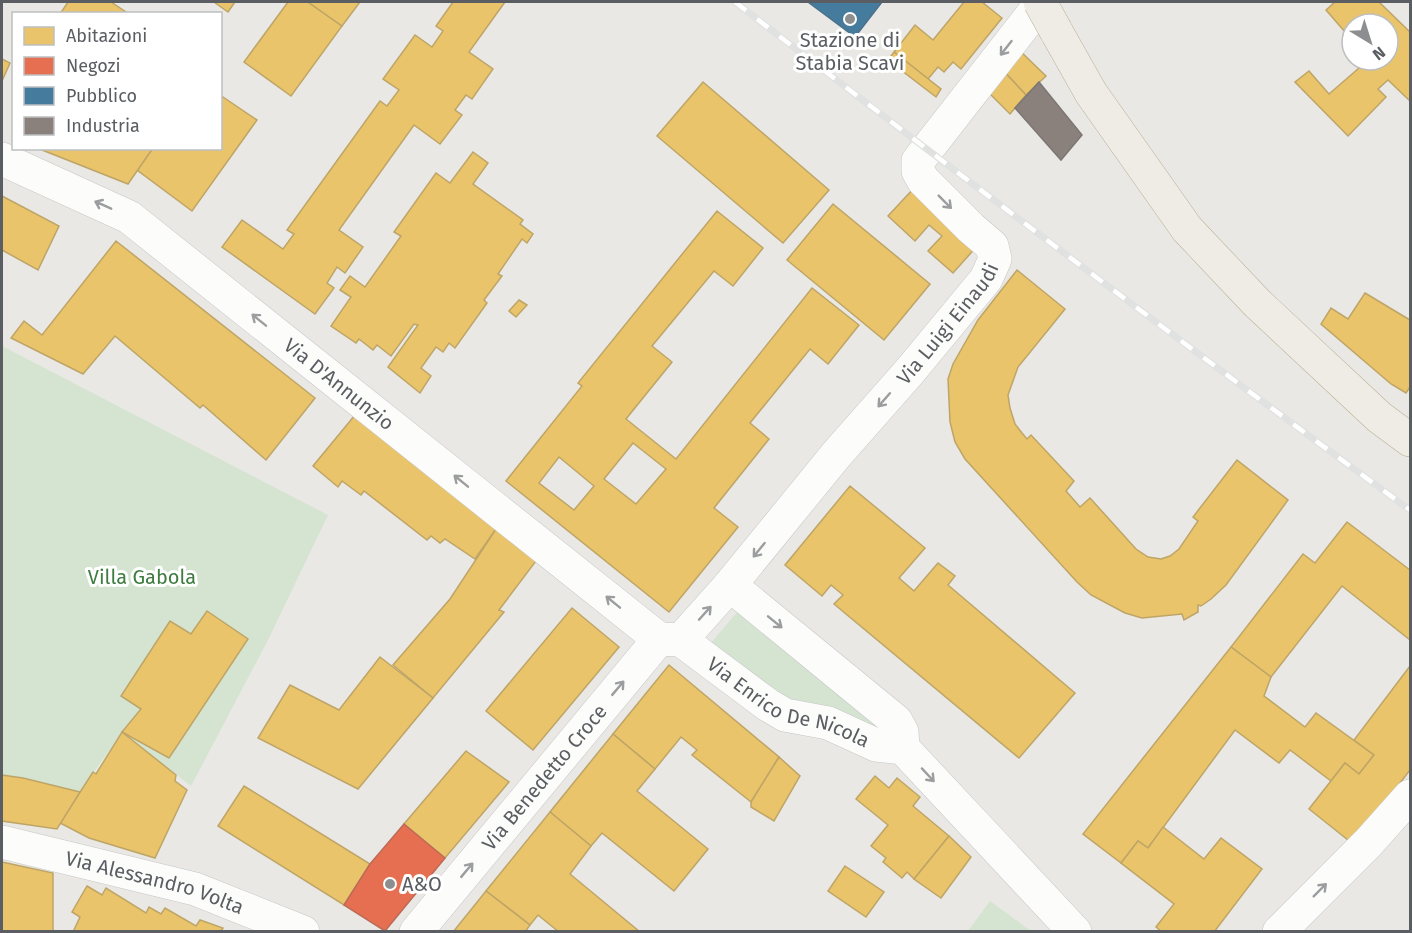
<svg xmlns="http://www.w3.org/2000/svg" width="1412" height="933" font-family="'Fira Sans',sans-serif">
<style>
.green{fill:#d4e4d1}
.homes{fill:#e9c46a;stroke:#bea567;stroke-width:1.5;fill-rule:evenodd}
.shops{fill:#e76f51;stroke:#bd6a56;stroke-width:1.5}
.public{fill:#457b9d;stroke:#4b728b;stroke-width:1.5}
.industry{fill:#8a817c;stroke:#7c7674;stroke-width:1.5}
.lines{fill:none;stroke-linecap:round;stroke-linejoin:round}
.minor-casing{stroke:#c6c6c6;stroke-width:34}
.trunk-casing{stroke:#bbb097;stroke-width:34}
.minor{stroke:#fcfcfb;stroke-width:33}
.trunk{stroke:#eeece4;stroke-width:33}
.rail-casing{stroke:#e0e1e1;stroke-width:7}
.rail{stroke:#fff;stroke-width:4.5;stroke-dasharray:14;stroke-linecap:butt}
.trunk-bridge-casing{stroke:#bbb097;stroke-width:34;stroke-linecap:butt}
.trunk-bridge{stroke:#eeece4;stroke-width:33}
.oneway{stroke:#9b9d9f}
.poi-dot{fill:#8c8e8f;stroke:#fff;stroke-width:2}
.labels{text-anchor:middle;stroke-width:6;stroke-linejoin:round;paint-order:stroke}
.poi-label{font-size:20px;fill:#5a5d61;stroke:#fff}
.street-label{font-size:20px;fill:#5a5d61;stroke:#fff}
.park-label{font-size:20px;fill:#3e7c40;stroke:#fff}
</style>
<rect width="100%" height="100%" fill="#e9e8e4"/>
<g class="green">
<polygon points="2,346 328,515 267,642 191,786 122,732 80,792 2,777"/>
<polygon points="738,611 886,726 877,737 847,713 796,705 710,644"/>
<polygon points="990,901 1031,931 968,931"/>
</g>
<g class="homes">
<polygon points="68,2 111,2 129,14 60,14"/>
<polygon points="214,2 235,2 228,12"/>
<polygon points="288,2 308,2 342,26 291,96 244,62"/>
<polygon points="308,2 360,2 342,26"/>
<polygon points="453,2 505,2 469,52 493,69 472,99 466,95 455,110 462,115 440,144 414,125 339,230 363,247 345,273 337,267 327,283 334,288 315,314 222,247 242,220 283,249 294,234 287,230 380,101 387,106 399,90 383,79 415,35 432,47 443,31 436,26"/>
<polygon points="964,2 982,2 1002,18 961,69 953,62 944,72 938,67 928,79 894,52 915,25 933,40"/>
<polygon points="1335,2 1379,2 1410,32 1410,101 1388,80 1378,89 1386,97 1348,136 1295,82 1309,71 1329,94 1359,68 1354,63 1357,60 1388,60 1388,24 1352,24 1352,40 1326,10"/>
<polygon points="1016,47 1046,76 1026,95 998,65"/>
<polygon points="894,52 941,89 936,97 888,60"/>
<polygon points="2,59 10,63 2,81"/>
<polygon points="998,65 1026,95 1010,114 984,88"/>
<polygon points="703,82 829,190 783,243 657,136"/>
<polygon points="220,95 257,120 192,211 137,170 153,148 220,148"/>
<polygon points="37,148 153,148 128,184"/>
<polygon points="473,152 488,163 473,184 523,220 520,224 533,234 527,243 522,239 498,274 502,276 484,300 487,303 455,348 449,343 443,352 436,347 421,368 431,376 420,393 388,367 418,325 414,324 391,356 377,345 373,350 359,339 356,343 331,326 351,297 340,290 350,276 365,287 401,236 394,232 436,173 450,183"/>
<polygon points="914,188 978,245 953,273 928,251 942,236 929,225 915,241 888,216"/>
<polygon points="2,196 59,226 38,270 2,250"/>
<polygon points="833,204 930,284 884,340 787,260"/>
<path d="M717 211 763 248 733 286 714 271 652 346 672 362 626 419 676 459 812 288 859 325 828 364 810 349 750 423 769 439 714 508 738 527 669 612 506 481 582 386 578 383ZM633 443 666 469 636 504 604 479ZM559 457 594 486 574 510 539 483Z"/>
<polygon points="116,241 315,398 266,460 203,405 200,408 115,336 83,374 11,338 24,321 42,335"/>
<polygon points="1017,270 1065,309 1018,367 1008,395 1010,408 1015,424 1022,433 1027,439 1031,435 1074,481 1066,491 1080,507 1090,498 1136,549 1148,557 1161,559 1170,556 1179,549 1198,521 1193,517 1237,460 1288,500 1226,585 1211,599 1201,606 1198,605 1198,612 1184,620 1182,614 1142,618 1125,613 1091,595 1077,582 965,459 955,442 950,422 948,379 953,364 978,320"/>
<polygon points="1365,293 1410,320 1410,387 1406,393 1391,384 1321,324 1331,308 1348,319"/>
<polygon points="519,300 527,305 516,317 509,311"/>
<polygon points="355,415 496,529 475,559 445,539 440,543 431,536 427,540 364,491 361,495 342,481 338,487 313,466"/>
<polygon points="850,486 925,548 899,578 914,591 938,563 955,576 948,585 1075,693 1019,758 834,604 843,595 831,585 822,596 785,565"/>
<polygon points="1347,522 1410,570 1410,640 1342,586 1271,677 1231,647 1303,554 1315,563"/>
<polygon points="496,529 536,561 499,610 504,612 433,698 393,665 450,599"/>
<polygon points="572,608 619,647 533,750 486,711"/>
<polygon points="207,611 248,639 169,758 122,732 141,709 121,696 170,621 191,634"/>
<polygon points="1231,647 1271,677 1264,696 1305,727 1316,713 1374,755 1359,774 1345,763 1331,781 1290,750 1279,763 1235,730 1148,848 1138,841 1121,863 1083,834"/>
<polygon points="380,657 433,698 358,789 258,738 290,685 339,710"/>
<polygon points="669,665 779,757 751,802 692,755 697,750 681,737 655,769 613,734"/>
<polygon points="1410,666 1410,770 1353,844 1309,809 1345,763 1359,774 1374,755 1354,740"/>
<polygon points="122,732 176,775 175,781 187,790 155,858 89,838 60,823 93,772 96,774"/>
<polygon points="613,734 655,769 637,791 708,849 674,891 602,833 591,846 550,812"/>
<polygon points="466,751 509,782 445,858 404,824"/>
<polygon points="779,757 800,776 774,821 751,807 751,802"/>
<polygon points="2,775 23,778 80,792 57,829 2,821"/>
<polygon points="875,776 889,788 897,778 920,797 913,806 949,836 914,879 907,872 902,878 883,862 886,858 871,846 888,825 856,799"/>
<polygon points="244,786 370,864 344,905 218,826"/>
<polygon points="550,812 591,846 570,874 640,932 559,932 538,915 530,925 486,891"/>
<polygon points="1163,827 1204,859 1221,838 1262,869 1214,932 1162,932 1156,927 1174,904 1121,863 1138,841 1148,848"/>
<polygon points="949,836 971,857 941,898 914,879"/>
<polygon points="2,862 53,873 53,932 2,932"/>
<polygon points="845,866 884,892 866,917 828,891"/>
<polygon points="87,886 102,895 106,888 146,913 149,907 161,914 165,908 196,926 200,920 223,928 220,932 73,932 80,917 72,912"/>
<polygon points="486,891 530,925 525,932 453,932"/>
</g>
<polygon class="shops" points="404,824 445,858 385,931 344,905 370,864"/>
<polygon class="public" points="808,2 882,2 855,37"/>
<polygon class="industry" points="1039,82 1082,135 1061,160 1015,108"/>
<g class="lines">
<g class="minor-casing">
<g id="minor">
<path id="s1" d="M2 159 129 217 659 639"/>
<polyline points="730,585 896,721 902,732 903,748"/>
<path id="s2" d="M681 640 730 585 836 455 910 371 986 279 995 259 992 246 971 228 923 180 918 171V161L1042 2"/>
<path id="s3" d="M681 640 768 705 785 715 828 723 876 745 903 748 1075 932"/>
<path id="s4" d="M2 842 195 889 303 932"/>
<path id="s5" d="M416 932 659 639 681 640"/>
<polyline points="1279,932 1369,842 1410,796"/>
</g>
</g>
<g class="trunk-casing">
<polyline id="trunk" points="1056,31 1091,93 1187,229 1257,303 1379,417 1410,440"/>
</g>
<use href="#minor" class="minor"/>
<use href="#trunk" class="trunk"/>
<g class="rail-casing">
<path id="rail" d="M735 2C958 174 1183 344 1410 510"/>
</g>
<use href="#rail" class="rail"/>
<g class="trunk-bridge-casing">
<polyline id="trunk-bridge" points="1040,2 1056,31"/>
</g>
<use href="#trunk-bridge" class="trunk-bridge"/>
</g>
<defs><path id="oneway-shaft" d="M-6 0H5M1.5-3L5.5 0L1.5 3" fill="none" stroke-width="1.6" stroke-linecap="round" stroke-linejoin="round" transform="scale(1.5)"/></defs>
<g class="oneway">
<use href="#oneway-shaft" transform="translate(1006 48) rotate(128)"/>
<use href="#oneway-shaft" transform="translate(945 202) rotate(45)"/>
<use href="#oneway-shaft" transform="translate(103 205) rotate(-156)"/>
<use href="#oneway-shaft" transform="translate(259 320) rotate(-141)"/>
<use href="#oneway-shaft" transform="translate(884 400) rotate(131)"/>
<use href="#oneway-shaft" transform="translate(461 481) rotate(-141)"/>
<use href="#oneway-shaft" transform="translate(759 550) rotate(129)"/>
<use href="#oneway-shaft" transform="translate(613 602) rotate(-141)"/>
<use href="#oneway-shaft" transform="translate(705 613) rotate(-48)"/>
<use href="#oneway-shaft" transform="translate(775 622) rotate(39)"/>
<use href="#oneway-shaft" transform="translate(618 688) rotate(-50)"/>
<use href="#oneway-shaft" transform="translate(928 775) rotate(47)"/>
<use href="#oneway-shaft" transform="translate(467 870) rotate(-50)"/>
<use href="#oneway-shaft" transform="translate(1320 890) rotate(-45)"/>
</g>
<g class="poi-dot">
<circle cx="850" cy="19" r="6"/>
<circle cx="390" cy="884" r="6"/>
</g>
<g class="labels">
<g class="poi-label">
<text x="850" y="47">Stazione di<tspan x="850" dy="23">Stabia Scavi</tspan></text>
<text x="402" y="891" text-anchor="start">A&amp;O</text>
</g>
<g class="street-label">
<text dy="7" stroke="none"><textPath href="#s2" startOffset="414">Via Luigi Einaudi</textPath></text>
<text dy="7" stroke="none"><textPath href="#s1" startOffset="408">Via D'Annunzio</textPath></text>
<text dy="7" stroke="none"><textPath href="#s3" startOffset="126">Via Enrico De Nicola</textPath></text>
<text dy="7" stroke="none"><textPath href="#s5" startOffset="201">Via Benedetto Croce</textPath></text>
<text dy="7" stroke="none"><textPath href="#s4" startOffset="158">Via Alessandro Volta</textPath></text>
</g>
<g class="park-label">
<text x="142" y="584">Villa Gabola</text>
</g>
</g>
<rect width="1412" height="933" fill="none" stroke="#5a5d61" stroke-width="6"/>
<rect x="12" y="12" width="210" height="138" fill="#ffffff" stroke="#bdbec0" stroke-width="1.5"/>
<rect x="24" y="27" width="30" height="18" fill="#e9c46a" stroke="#bdbec0" stroke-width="1.5"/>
<text x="66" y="42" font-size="18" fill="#5a5d61">Abitazioni</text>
<rect x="24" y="57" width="30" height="18" fill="#e76f51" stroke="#bdbec0" stroke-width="1.5"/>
<text x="66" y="72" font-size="18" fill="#5a5d61">Negozi</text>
<rect x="24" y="87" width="30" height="18" fill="#457b9d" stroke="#bdbec0" stroke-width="1.5"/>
<text x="66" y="102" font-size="18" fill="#5a5d61">Pubblico</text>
<rect x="24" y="117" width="30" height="18" fill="#8a817c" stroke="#bdbec0" stroke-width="1.5"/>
<text x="66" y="132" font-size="18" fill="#5a5d61">Industria</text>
<g transform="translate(1370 42) rotate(142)"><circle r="28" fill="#ffffff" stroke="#bdbec0" stroke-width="1.5"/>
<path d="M0-4.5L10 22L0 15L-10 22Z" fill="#8c8e8f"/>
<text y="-9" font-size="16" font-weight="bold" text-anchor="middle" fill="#5a5d61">N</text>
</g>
</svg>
